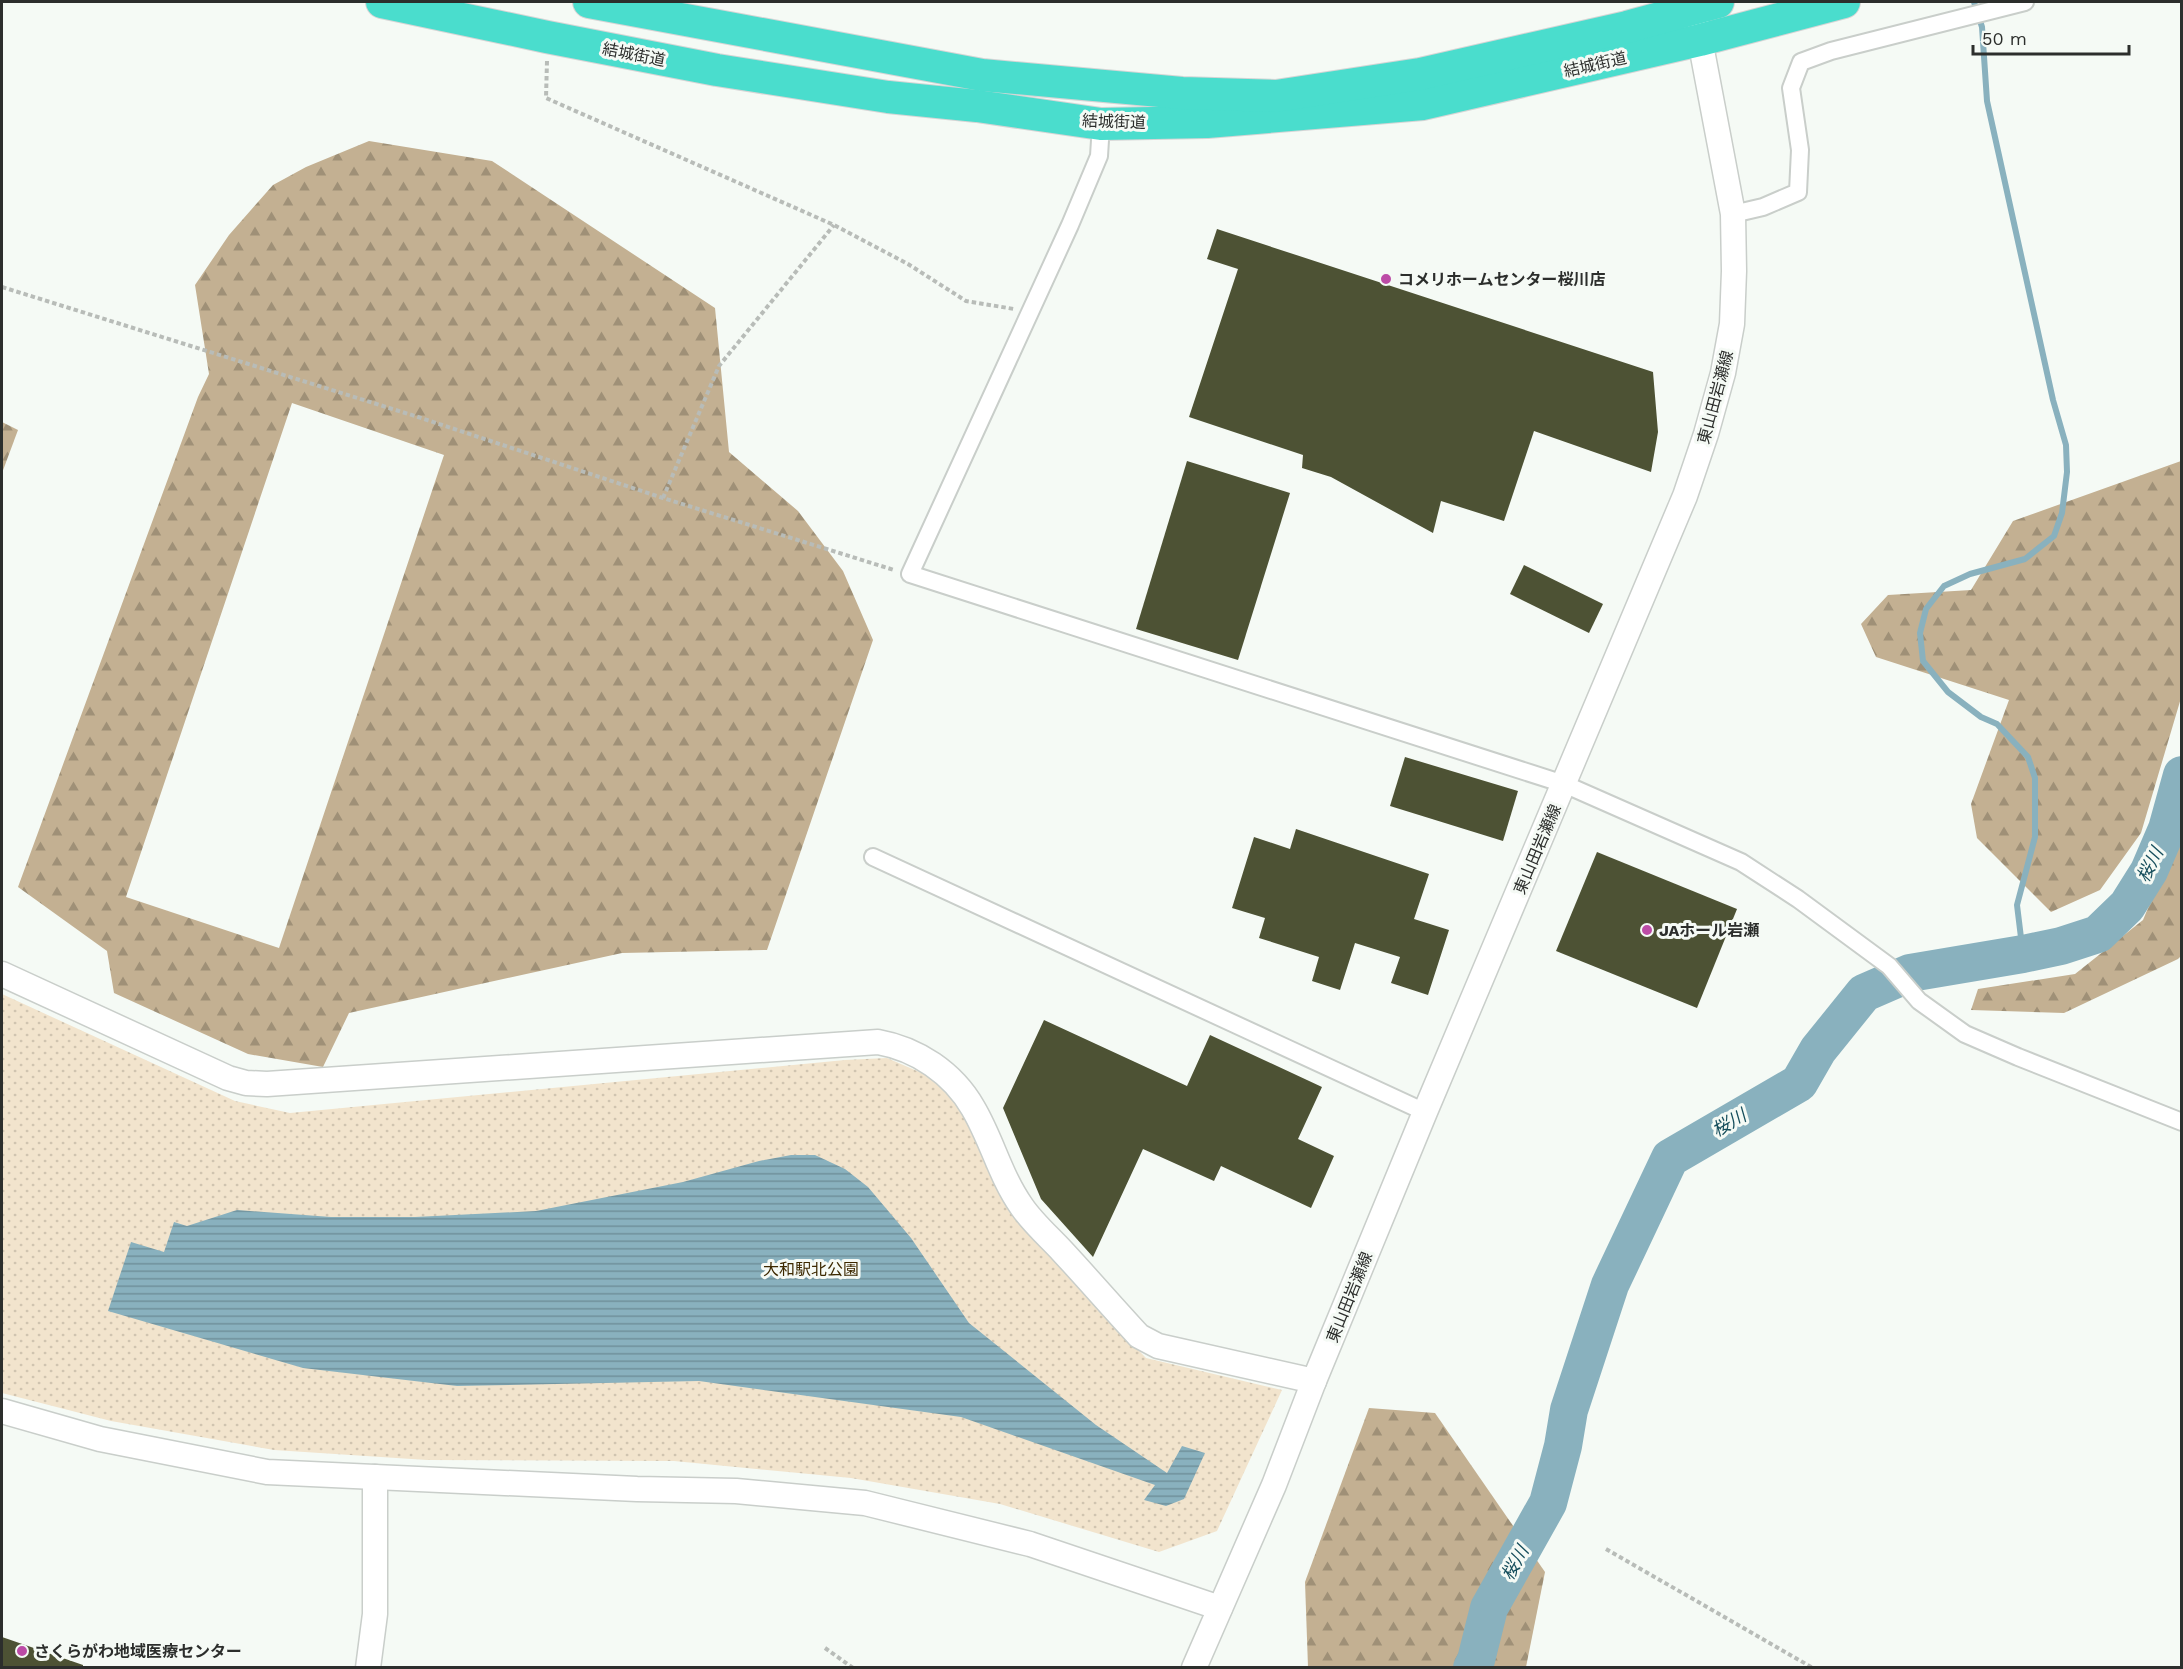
<svg xmlns="http://www.w3.org/2000/svg" width="2183" height="1669" font-family="'Work Sans','Noto Sans JP',sans-serif">
<style>
.forest{fill:url(#forest-firs);fill-rule:evenodd}
.park{fill:url(#park-dots)}
.water{fill:url(#water-rules)}
.lines{fill:none;stroke-linecap:round;stroke-linejoin:round}
.stream{stroke:#89b1be;stroke-width:6}
.river{stroke:#89b1be;stroke-width:38}
.building{fill:#4d5234}
.street-casing{stroke:#c9ceca;stroke-width:20}
.secondary-casing{stroke:#c9ceca;stroke-width:27}
.highway-casing{stroke:#d5d5d5;stroke-width:34}
.path{stroke:#b8bcb8;stroke-width:4;stroke-dasharray:4.5 3;stroke-linecap:butt}
.street{stroke:#fff;stroke-width:16}
.secondary{stroke:#fff;stroke-width:24}
.highway{stroke:#4addcd;stroke-width:32}
.poi-dot{fill:#bc4ba6;stroke:#f5faf5;stroke-width:2}
.labels{text-anchor:middle;stroke-width:6;stroke-linejoin:round;paint-order:stroke}
.street-label{font-size:16px;fill:#2c2e2c;stroke:#f5faf5}
.poi-label{font-size:16px;font-weight:bold;fill:#2c2e2c;stroke:#f5faf5;text-anchor:start}
.park-label{font-size:16px;fill:#3d2900;stroke:#f5faf5}
.water-label{font-size:18px;font-style:italic;fill:#164e5c;stroke:#f5faf5}
</style>
<defs>
<pattern id="forest-firs" width="22" height="20" patternUnits="userSpaceOnUse" patternTransform="scale(1.5)"><rect width="22" height="20" fill="#c3b092"/><path d="M5 1l3.5 6h-7zM16 11l3.5 6h-7z" fill="#9f9077"/></pattern>
<pattern id="park-dots" width="8" height="8" patternUnits="userSpaceOnUse" patternTransform="scale(1.5)"><rect width="8" height="8" fill="#f2e4cd"/><path d="M2 2h.1M6 6h.1" fill="none" stroke="#d0c4b0" stroke-width="1.8" stroke-linecap="round"/></pattern>
<pattern id="water-rules" width="6" height="5" patternUnits="userSpaceOnUse" patternTransform="scale(1.5)"><rect width="6" height="5" fill="#89b1be"/><path d="M0 2.5h6" fill="none" stroke="#70909b"/></pattern>
</defs>
<rect width="100%" height="100%" fill="#f5faf5"/>
<g class="forest">
<path d="M369 141 492 161 715 308 729 452 798 511 843 571 873 640 767 950 622 953 349 1013 323 1067 248 1054 114 993 107 951 18 887 198 397 209 374 195 285 229 235 273 185 306 167ZM292 403 444 455 279 948 126 897Z"/>
<polygon points="2,422 18,430 2,473"/>
<polygon points="2181,461 2181,698 2141,833 2100,890 2051,912 1977,838 1971,804 2009,700 1876,657 1861,624 1888,595 1971,590 2013,521"/>
<polygon points="2181,829 2182,955 2178,959 2064,1013 1971,1010 1978,989 2075,974 2143,920"/>
<polygon points="1369,1408 1435,1413 1545,1572 1526,1667 1308,1667 1305,1582"/>
</g>
<polygon class="park" points="2,994 235,1101 290,1113 845,1060 887,1058 931,1077 963,1109 1109,1320 1146,1358 1282,1390 1217,1531 1159,1552 1000,1504 851,1478 674,1461 427,1460 274,1450 111,1421 2,1393"/>
<polygon class="water" points="791,1155 815,1155 845,1169 868,1187 911,1238 969,1323 1096,1425 1167,1473 1182,1446 1205,1453 1184,1499 1166,1506 1144,1500 1155,1485 961,1417 699,1381 457,1386 303,1368 108,1311 131,1242 164,1252 174,1222 187,1226 237,1210 331,1217 415,1217 536,1211 683,1182 759,1161"/>
<g class="lines">
<polyline class="stream" points="1974,2 1982,27 1987,101 2053,400 2066,445 2067,472 2062,513 2054,536 2025,559 1970,574 1944,586 1926,609 1920,633 1923,661 1948,692 1981,717 1997,724 2028,757 2035,778 2035,837 2017,905 2023,954"/>
<polyline class="river" points="1472,1668 1476,1660 1489,1608 1548,1503 1563,1446 1569,1410 1610,1285 1670,1158 1799,1083 1818,1050 1864,993 1910,973 2023,954 2061,946 2098,934 2127,906 2149,871 2167,829 2182,775"/>
</g>
<g class="building">
<polygon points="1217,229 1653,372 1658,432 1651,472 1534,431 1504,521 1441,501 1433,533 1331,477 1302,468 1303,455 1189,417 1238,269 1207,259"/>
<polygon points="1187,461 1290,493 1238,660 1136,629"/>
<polygon points="1524,565 1603,604 1589,633 1510,594"/>
<polygon points="1405,757 1518,791 1503,841 1390,806"/>
<polygon points="1296,829 1429,874 1414,919 1449,930 1428,995 1391,983 1400,957 1355,943 1340,990 1312,981 1319,957 1259,938 1265,918 1232,908 1254,837 1290,849"/>
<polygon points="1597,852 1737,909 1697,1008 1556,951"/>
<polygon points="1044,1020 1187,1086 1210,1035 1322,1087 1298,1139 1334,1156 1311,1208 1221,1166 1214,1181 1143,1149 1093,1257 1041,1199 1003,1108"/>
<polygon points="2,1637 83,1665 83,1668 2,1668"/>
</g>
<g class="lines">
<g class="street-casing">
<g id="street">
<polyline points="1101,124 1099,156 1070,225 910,574 1564,784 1741,862 1798,899 1889,966 1919,1001 1965,1034 2018,1057 2182,1122"/>
<polyline points="1733,214 1763,207 1798,192 1800,150 1791,88 1801,62 1831,51 2025,2"/>
<polyline points="873,857 1425,1112"/>
</g>
</g>
<g class="secondary-casing">
<g id="secondary">
<path d="M2 974 228 1078 246 1083 267 1084 878 1042C917 1049 953 1073 973 1108 992 1140 1000 1176 1022 1207 1033 1223 1049 1237 1062 1251 1088 1279 1113 1308 1139 1336L1158 1346 1314 1381"/>
<polyline points="2,1411 100,1439 267,1472 637,1489 736,1491 865,1503 1030,1544 1220,1608"/>
<polyline points="368,1668 375,1614 375,1477"/>
<polyline points="1194,1668 1274,1485 1314,1381 1425,1112 1685,496 1706,434 1723,373 1732,324 1734,271 1733,214 1697,24"/>
</g>
</g>
<g class="highway-casing">
<g id="highway">
<polyline points="382,2 547,37 717,70 888,97 977,106 1101,124 1207,122 1423,104 1700,40 1844,2"/>
<polyline points="589,2 982,75 1182,93 1276,96 1420,74 1627,27 1718,2"/>
</g>
</g>
<g class="path">
<polyline points="547,61 546,98 834,225 908,264 966,301 1014,309"/>
<polyline points="2,287 415,416 663,498 894,570"/>
<polyline points="663,498 719,366 834,225"/>
<polyline points="1606,1549 1813,1668"/>
<polyline points="825,1648 853,1668"/>
</g>
<use href="#street" class="street"/>
<use href="#secondary" class="secondary"/>
<use href="#highway" class="highway"/>
</g>
<g class="poi-dot">
<circle cx="1386" cy="279" r="6"/>
<circle cx="1647" cy="930" r="6"/>
<circle cx="22" cy="1651" r="6"/>
</g>
<g class="labels">
<g class="street-label">
<text transform="translate(634 54) rotate(11)" y="6">結城街道</text>
<text transform="translate(1595 64) rotate(-13)" y="6">結城街道</text>
<text transform="translate(1114 121) rotate(2)" y="6">結城街道</text>
<text transform="translate(1715 397) rotate(-75)" y="6">東山田岩瀬線</text>
<text transform="translate(1537 849) rotate(-67)" y="6">東山田岩瀬線</text>
<text transform="translate(1349 1297) rotate(-68)" y="6">東山田岩瀬線</text>
</g>
<g class="poi-label">
<text x="1398" y="285">コメリホームセンター桜川店</text>
<text x="1659" y="936">JAホール岩瀬</text>
<text x="34" y="1657">さくらがわ地域医療センター</text>
</g>
<g class="park-label">
<text x="811" y="1275">大和駅北公園</text>
</g>
<g class="water-label">
<text transform="translate(2150 865) rotate(-63)" y="6">桜川</text>
<text transform="translate(1729 1123) rotate(-30)" y="6">桜川</text>
<text transform="translate(1515 1563) rotate(-61)" y="6">桜川</text>
</g>
</g>
<rect width="2183" height="1669" fill="none" stroke="#2c2e2c" stroke-width="6"/>
<path d="M1973 45v9h156v-9" fill="none" stroke="#2c2e2c" stroke-width="3"/>
<text x="1982" y="45" font-size="18" fill="#2c2e2c" stroke="#f5faf5" stroke-width="4.5" paint-order="stroke">50 m</text>
</svg>
